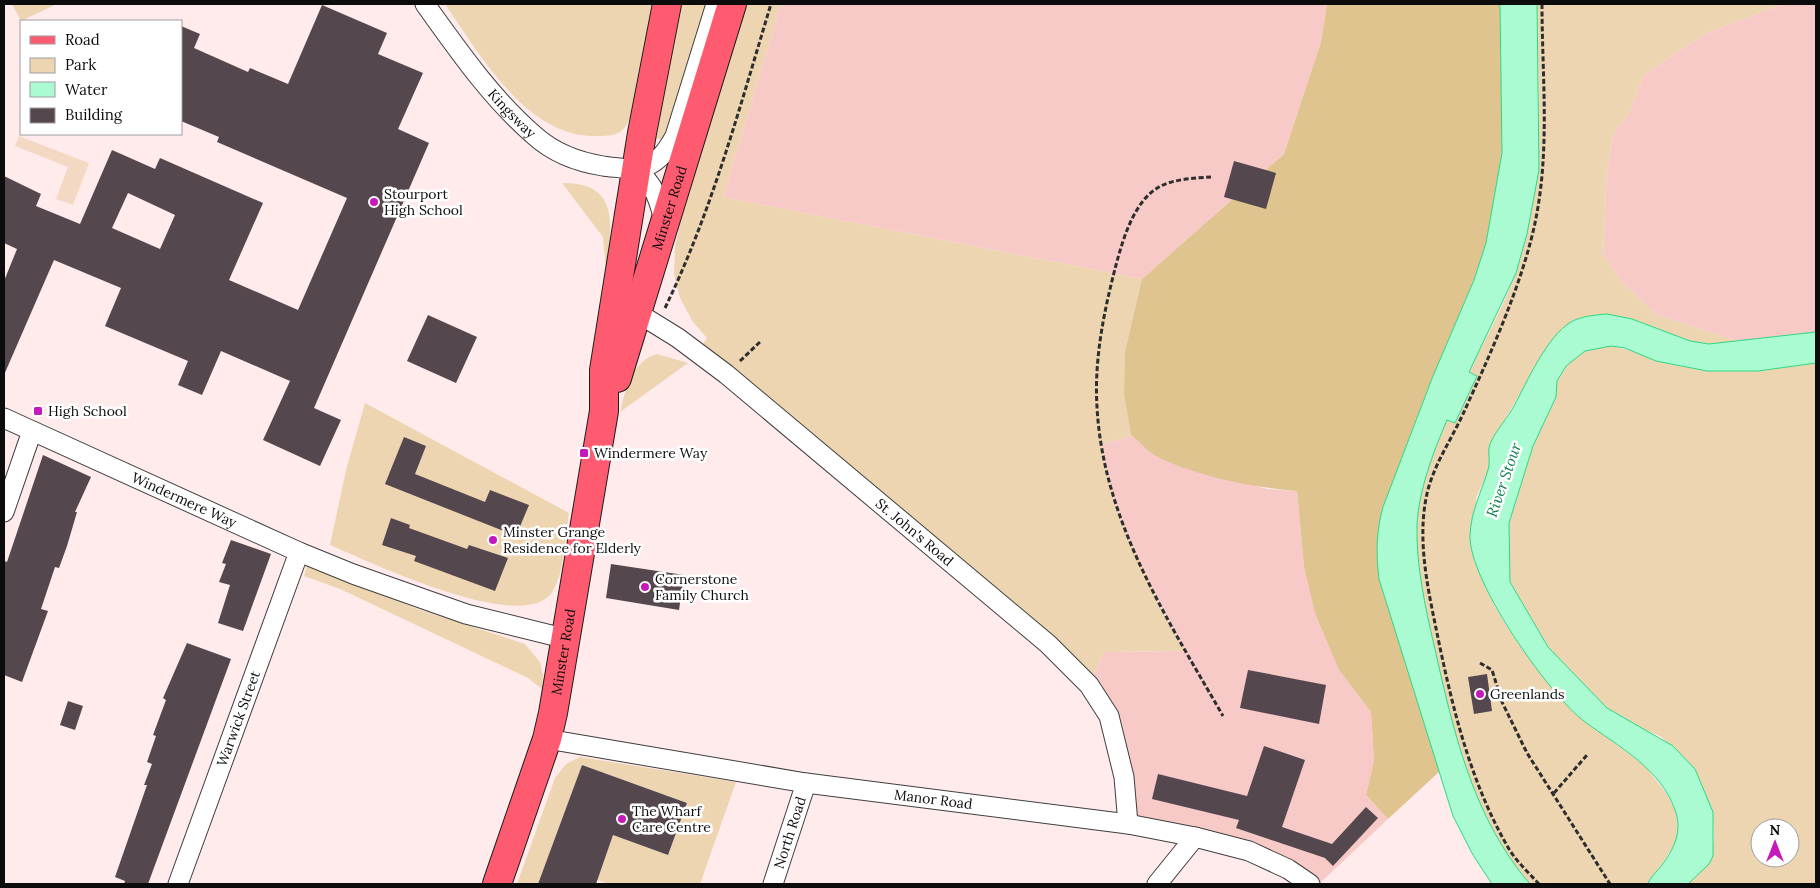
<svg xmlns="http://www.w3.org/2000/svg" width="1820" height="888" font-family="Lora,serif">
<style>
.farmland{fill:#f7cac8}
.green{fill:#edd5b1;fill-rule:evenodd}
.forest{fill:#dfc48f}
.pitch{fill:#f3d9c4}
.water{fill:#aafbd2;stroke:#2bd884}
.building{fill:#55474e;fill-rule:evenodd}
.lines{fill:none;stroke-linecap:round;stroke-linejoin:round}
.minor-casing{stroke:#3f3f3f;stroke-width:21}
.primary-casing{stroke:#1d1d1d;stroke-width:30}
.path{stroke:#2e2e2e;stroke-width:3;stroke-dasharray:5 2.5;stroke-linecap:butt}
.minor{stroke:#fff;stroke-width:19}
.primary{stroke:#ff5b70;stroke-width:28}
.poi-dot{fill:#c719bb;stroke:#fff;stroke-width:2}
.labels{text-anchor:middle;stroke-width:5;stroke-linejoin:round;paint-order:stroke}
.street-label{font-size:14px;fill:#0c0c0c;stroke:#fff}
.poi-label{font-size:14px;fill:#0c0c0c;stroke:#fff;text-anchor:start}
.water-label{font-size:15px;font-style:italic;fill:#0c824d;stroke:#fff}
</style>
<rect width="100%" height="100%" fill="#ffebec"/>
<g class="farmland">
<polygon points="781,4 1327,4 1321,42 1284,154 1142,279 723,197"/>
<polygon points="1783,4 1816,4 1816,332 1738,341 1657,315 1621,281 1603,254 1607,172 1613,135 1629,113 1644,75 1706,33"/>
<polygon points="1131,435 1158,457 1267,489 1297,491 1304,566 1339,670 1371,712 1374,761 1366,795 1388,819 1319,884 1288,869 1128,824 1124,777 1089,685 1104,652 1185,651 1147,580 1117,511 1101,445"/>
</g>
<g class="green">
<polygon points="12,4 57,4 21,21"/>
<path d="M445 4H716L666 135 661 139H657L654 136 667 69 655 64 639 67C636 85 636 111 625 127 619 136 607 136 597 136 527 139 479 53 445 4Z"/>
<polygon points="732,4 781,4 723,197 1142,279 1125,351 1124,395 1131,435 1101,445 1117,511 1162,611 1185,651 1104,652 1089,685 698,352 707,338 693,322 680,298 674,275 675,247 681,218 723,75"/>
<path d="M1537 4H1783L1706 33 1644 75 1629 113 1613 135 1607 172 1603 254 1621 281 1657 315 1738 341 1709 344 1690 341 1632 319 1537 365 1489 446V469L1476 498 1486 585 1494 605 1507 627 1531 661 1572 711 1645 766 1666 793 1676 811 1678 828 1676 843 1648 884H1530C1472 817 1453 729 1434 645 1425 606 1415 565 1417 525 1419 489 1433 453 1447 420L1455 423 1477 376 1469 372C1485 339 1504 306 1516 272 1547 186 1538 93 1537 4Z"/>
<path d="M562 183C622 182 611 229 606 270L603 237Z"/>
<path d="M1611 346 1642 353 1656 361 1707 371H1758L1816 363V884H1688L1699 874 1714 841 1713 812 1695 769 1660 736 1642 729 1607 708 1594 697 1548 647 1510 582 1509 523 1533 446 1556 397 1557 381 1566 366 1577 356 1585 351ZM1760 828H1790V858H1760Z"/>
<path d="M657 354 688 363 620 412C625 390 632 361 657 354Z"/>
<path d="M365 403 569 513C565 536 565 577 550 595 516 632 370 562 330 545L346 470Z"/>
<polygon points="307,565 418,609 525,644 540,662 543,676 542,689 528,678 340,589 304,576"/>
<polygon points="580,757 736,782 700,884 609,884 597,880 613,835 668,855 687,803 582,765 538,884 517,884 555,778 566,764"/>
</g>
<path class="forest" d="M1327 4H1500L1502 153 1486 243 1474 280 1433 376 1383 507 1379 579 1440 771 1388 819 1366 795 1374 761 1371 712 1339 670 1315 613 1304 566 1297 491C1256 488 1195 476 1158 457 1148 452 1140 442 1131 435L1124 395 1125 351 1142 279 1284 154 1321 42Z"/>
<polygon class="pitch" points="19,136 89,163 73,205 56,199 68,167 15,146"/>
<g class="water">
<path d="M1500 4H1537L1539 170 1527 234 1516 273 1469 372 1477 376 1455 423 1447 420C1433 453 1419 489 1417 525 1416 565 1425 606 1434 645 1453 729 1472 817 1530 884H1492L1473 855 1453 816 1379 579C1376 553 1376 532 1383 507L1433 376 1474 280 1486 243 1502 153Z"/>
<path d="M1607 314 1632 319 1690 341 1709 344 1816 332V363L1758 371H1707L1656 361 1625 348 1611 346 1585 351 1566 366 1557 381 1556 397 1533 446 1509 523 1510 582 1548 647 1607 708 1673 746 1695 769 1713 812V856L1709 864 1688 884H1648C1650 877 1657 872 1661 866 1674 850 1683 830 1675 810 1661 769 1618 746 1585 722 1549 695 1468 580 1470 535 1471 511 1481 493 1488 470 1491 462 1487 452 1490 444 1496 430 1507 419 1514 406 1527 382 1547 336 1571 322 1581 316 1596 315 1607 314Z"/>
</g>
<g class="building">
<path d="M322 5 387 33 378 54 423 73 398 129 429 143 314 408 341 420 320 466 263 440 290 381 221 351 202 395 178 385 188 361 105 326 121 288 54 260 4 375V281L17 249 4 243V176L41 194 36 206 80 224 112 150 155 169 160 158 263 203 229 280 298 310 347 198 217 142 219 137 181 121V26L200 34 194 48 248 72 250 68 288 84ZM128 193 175 215 160 249 112 228Z"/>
<polygon points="1234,161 1276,173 1266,209 1224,197"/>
<polygon points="428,315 477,337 456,383 407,361"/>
<polygon points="404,437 426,446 415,474 485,502 490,490 529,505 516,536 385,484"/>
<polygon points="43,455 91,477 75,512 77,512 67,546 59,568 55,567 41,609 48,611 22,682 4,675 4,561 7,562"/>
<polygon points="391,518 410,525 409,528 467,549 469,545 508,558 495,591 414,561 416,556 382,545"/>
<polygon points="231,540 271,554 243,631 218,623 230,585 219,582 226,564 222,563"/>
<polygon points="611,564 684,575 679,610 606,598"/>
<polygon points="187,643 231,659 148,884 124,884 125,881 115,877 147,785 144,785 152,764 147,762 156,736 153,735 166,700 163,698"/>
<polygon points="1248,670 1326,685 1319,724 1240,708"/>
<polygon points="1487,674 1492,711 1474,714 1468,677"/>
<polygon points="68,701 83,706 75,730 60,725"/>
<polygon points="1264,746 1305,760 1282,827 1332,844 1366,807 1378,818 1333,866 1325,858 1236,828 1239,820 1152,799 1158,774 1247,796"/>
<polygon points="582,765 687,803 668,855 613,835 596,884 538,884"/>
</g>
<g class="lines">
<g class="minor-casing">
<g id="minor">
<path id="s1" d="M425 4C458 50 491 98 535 136 554 153 578 162 603 166 613 168 629 167 637 172 654 182 660 203 664 221"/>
<path d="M636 171C657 163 664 156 675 136L716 4"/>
<path id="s2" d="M628 307 678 338 726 374 1048 644 1089 685 1109 716 1124 777 1128 824"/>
<path id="s3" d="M4 418 299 552 353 574 466 614 567 639"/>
<polyline points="4,512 32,431"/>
<path id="s4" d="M547 739 806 783 1128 824 1195 837 1249 851 1288 869 1310 884"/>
<path id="s5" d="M178 884 299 552"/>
<path id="s6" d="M773 884 806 783"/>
<polyline points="1157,884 1195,837"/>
</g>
</g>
<g class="primary-casing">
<g id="primary">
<path id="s7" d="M617 378 732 4"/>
<path id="s8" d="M497 884 547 739 553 713 604 411V370L642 133 667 4"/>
</g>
</g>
<g class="path">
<path d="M1211 177C1195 178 1173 179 1159 187 1134 201 1123 239 1116 265 1104 311 1094 359 1097 407 1103 521 1168 620 1223 716"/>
<path d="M665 308C712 211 740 106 771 4"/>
<polyline points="740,361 761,341"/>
<polyline points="1480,663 1492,670 1502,702 1527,753 1610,884"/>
<polyline points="1554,793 1587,755"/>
<path d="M1539 884C1529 873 1517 862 1509 849 1471 784 1453 710 1438 638 1428 589 1415 535 1429 486 1437 460 1452 438 1463 414 1490 355 1524 280 1536 218 1550 147 1542 75 1542 4"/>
</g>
<use href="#minor" class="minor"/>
<use href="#primary" class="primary"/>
</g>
<g class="poi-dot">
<circle cx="374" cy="202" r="5"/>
<rect x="33" y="406" width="10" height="10" rx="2.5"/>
<rect x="579" y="448" width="10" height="10" rx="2.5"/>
<circle cx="493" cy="540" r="5"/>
<circle cx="645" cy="587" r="5"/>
<circle cx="1480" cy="694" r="5"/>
<circle cx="622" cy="819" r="5"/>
</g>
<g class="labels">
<g class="street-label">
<text dy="5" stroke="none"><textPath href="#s1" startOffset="140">Kingsway</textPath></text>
<text dy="5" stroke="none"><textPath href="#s7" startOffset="178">Minster Road</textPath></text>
<text dy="5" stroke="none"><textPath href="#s3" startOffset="198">Windermere Way</textPath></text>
<text dy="5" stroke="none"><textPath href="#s2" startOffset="365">St. John's Road</textPath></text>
<text dy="5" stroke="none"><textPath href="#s8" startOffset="242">Minster Road</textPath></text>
<text dy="5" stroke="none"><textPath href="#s5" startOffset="176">Warwick Street</textPath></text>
<text dy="5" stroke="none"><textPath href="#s4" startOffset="391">Manor Road</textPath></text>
<text dy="5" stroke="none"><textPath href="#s6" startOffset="54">North Road</textPath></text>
</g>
<g class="poi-label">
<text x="384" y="199">Stourport<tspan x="384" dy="16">High School</tspan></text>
<text x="48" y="416">High School</text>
<text x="594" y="458">Windermere Way</text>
<text x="503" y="537">Minster Grange<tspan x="503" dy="16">Residence for Elderly</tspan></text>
<text x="655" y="584">Cornerstone<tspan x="655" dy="16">Family Church</tspan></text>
<text x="1490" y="699">Greenlands</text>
<text x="632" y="816">The Wharf<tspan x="632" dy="16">Care Centre</tspan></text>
</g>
<g class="water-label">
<text transform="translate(1504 480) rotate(-71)" y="5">River Stour</text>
</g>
</g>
<rect width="1820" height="888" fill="none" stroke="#0c0c0c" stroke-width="10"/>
<rect x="20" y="20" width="162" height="115" fill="#ffffff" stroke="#9e9e9e"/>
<rect x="30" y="36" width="25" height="8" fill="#ff5b70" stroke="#9e9e9e"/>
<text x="65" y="45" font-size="15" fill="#0c0c0c">Road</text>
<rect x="30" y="58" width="25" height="15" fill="#edd5b1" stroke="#9e9e9e"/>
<text x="65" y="70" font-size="15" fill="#0c0c0c">Park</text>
<rect x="30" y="82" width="25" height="15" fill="#aafbd2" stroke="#9e9e9e"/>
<text x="65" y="95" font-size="15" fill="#0c0c0c">Water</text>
<rect x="30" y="108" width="25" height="15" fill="#55474e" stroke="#9e9e9e"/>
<text x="65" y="120" font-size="15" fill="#0c0c0c">Building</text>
<g transform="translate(1775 843)"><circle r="24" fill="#ffffff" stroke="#9e9e9e"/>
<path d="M0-4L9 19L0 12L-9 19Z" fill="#c719bb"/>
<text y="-8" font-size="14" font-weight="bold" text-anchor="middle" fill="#0c0c0c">N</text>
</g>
</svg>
